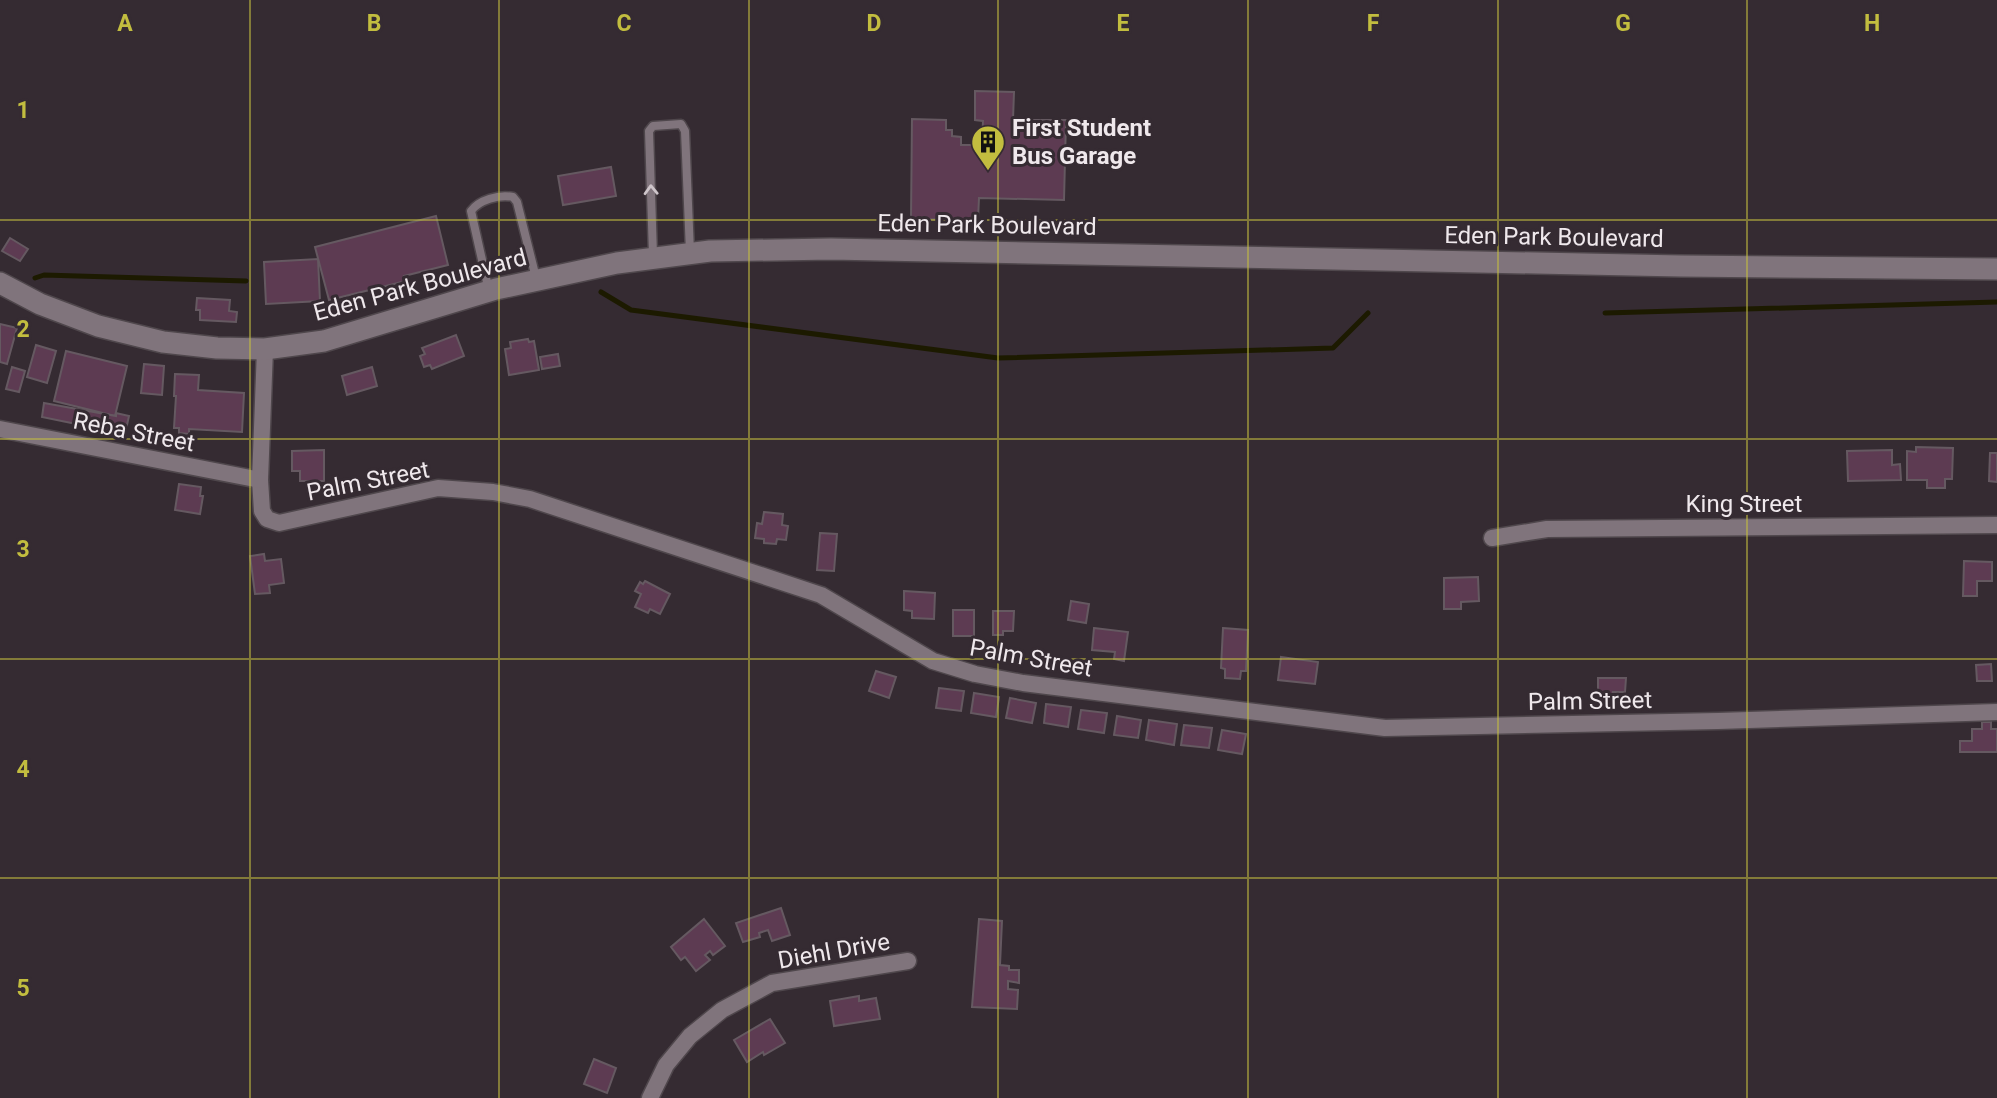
<svg xmlns="http://www.w3.org/2000/svg" width="1997" height="1098" font-family="Roboto,sans-serif">
<style>
.lines{fill:none;stroke-linecap:round;stroke-linejoin:round}
.stream{stroke:#1c1a00;stroke-width:5}
.building{fill:#5d3b52;stroke:#655961;stroke-width:2}
.lane-casing{stroke:#4f474c;stroke-width:11}
.street-casing{stroke:#4f474c;stroke-width:19}
.secondary-casing{stroke:#4f474c;stroke-width:24}
.lane{stroke:#80747c;stroke-width:8}
.street{stroke:#80747c;stroke-width:16}
.secondary{stroke:#80747c;stroke-width:21}
.oneway{stroke:#cec5ca}
.grid{fill:none;stroke:#c2bd3f;stroke-width:2;stroke-opacity:0.55}
.labels{text-anchor:middle;stroke-width:6;stroke-linejoin:round;paint-order:stroke}
.poi-label{font-size:24px;font-weight:bold;fill:#efe8ec;stroke:#352b32;text-anchor:start}
.street-label{font-size:24px;fill:#efe8ec;stroke:#352b32}
.grid-label{font-size:23px;text-anchor:middle;font-weight:bold;fill:#c2bd3f;stroke:#352b32;stroke-width:6;stroke-linejoin:round;paint-order:stroke}
</style>
<rect width="100%" height="100%" fill="#352b32"/>
<g class="lines">
<g class="stream">
<polyline points="35,278 44,275 246,281"/>
<polyline points="601,292 631,310 998,358 1333,348 1368,313"/>
<polyline points="1605,313 1997,302"/>
</g>
</g>
<g class="building">
<polygon points="975,91 1014,92 1013,120 1066,120 1064,200 979,198 978,220 911,219 912,119 946,120 946,130 952,130 952,136 961,137 961,145 982,145 983,121 975,120"/>
<polygon points="611,167 616,196 563,205 558,176"/>
<polygon points="436,216 448,265 404,276 406,281 329,300 315,247"/>
<polygon points="10,238 28,249 20,261 2,251"/>
<polygon points="318,259 320,301 266,304 264,262"/>
<polygon points="197,298 230,300 229,311 237,312 236,322 200,320 200,310 196,310"/>
<polygon points="0,324 17,328 7,364 0,362"/>
<polygon points="456,335 464,356 432,369 430,365 424,367 420,356 425,354 422,348"/>
<polygon points="528,339 529,342 534,341 539,370 509,375 505,349 511,348 510,342"/>
<polygon points="36,345 56,351 47,383 27,377"/>
<polygon points="66,351 127,366 115,416 54,401"/>
<polygon points="558,354 560,366 542,369 540,357"/>
<polygon points="144,364 164,366 162,395 141,393"/>
<polygon points="12,367 25,371 19,392 6,389"/>
<polygon points="372,367 377,386 347,395 342,376"/>
<polygon points="175,374 199,375 198,390 244,393 242,432 189,429 189,434 179,433 179,428 174,428 176,396 174,396"/>
<polygon points="44,403 116,416 116,413 129,416 125,434 42,417"/>
<polygon points="1916,447 1953,448 1952,479 1945,479 1945,488 1927,488 1927,480 1907,480 1907,451 1916,452"/>
<polygon points="324,450 324,481 300,481 300,471 292,471 292,451"/>
<polygon points="1892,450 1892,465 1900,464 1901,480 1848,481 1847,451"/>
<polygon points="1990,453 1997,453 1997,482 1989,481"/>
<polygon points="179,484 201,487 200,496 203,496 200,514 175,510"/>
<polygon points="764,512 783,514 782,525 788,526 786,540 777,539 776,544 764,543 764,539 755,538 757,523 762,524"/>
<polygon points="820,533 837,534 834,571 817,570"/>
<polygon points="264,554 265,561 281,559 284,583 269,585 270,593 255,594 250,556"/>
<polygon points="1964,561 1992,562 1992,581 1977,581 1977,596 1963,596"/>
<polygon points="1478,577 1479,601 1461,602 1461,609 1444,609 1444,578"/>
<polygon points="645,581 670,594 660,614 650,609 648,613 635,607 641,594 635,591 640,582 643,584"/>
<polygon points="904,591 935,593 934,619 912,618 912,611 904,610"/>
<polygon points="1071,601 1089,604 1086,623 1068,620"/>
<rect x="953" y="610" width="21" height="26"/>
<polygon points="993,611 1014,611 1013,631 1003,631 1003,635 993,635"/>
<polygon points="1094,628 1128,632 1124,661 1114,659 1115,652 1092,650"/>
<polygon points="1223,628 1248,630 1246,671 1241,671 1240,679 1225,678 1225,669 1221,668"/>
<polygon points="1281,657 1318,662 1315,684 1278,680"/>
<polygon points="1991,664 1992,681 1977,681 1976,665"/>
<polygon points="876,671 896,677 889,698 869,691"/>
<polygon points="1598,678 1626,678 1625,692 1613,692 1613,706 1598,705"/>
<polygon points="939,688 964,691 961,711 936,708"/>
<polygon points="974,693 999,697 996,717 971,713"/>
<polygon points="1010,698 1036,703 1032,723 1006,718"/>
<polygon points="1046,704 1071,707 1068,727 1044,723"/>
<polygon points="1081,710 1107,713 1104,733 1078,729"/>
<polygon points="1117,716 1141,720 1138,738 1114,735"/>
<polygon points="1149,720 1177,724 1174,745 1146,740"/>
<polygon points="1982,722 1991,722 1991,729 1997,729 1997,752 1960,752 1960,741 1972,741 1972,729 1982,729"/>
<polygon points="1184,725 1212,728 1209,748 1181,745"/>
<polygon points="1222,730 1246,734 1242,754 1218,750"/>
<polygon points="781,908 790,935 772,941 768,930 759,933 760,937 743,942 736,923"/>
<polygon points="704,919 725,946 713,955 710,951 705,955 710,960 696,971 685,957 681,960 671,947"/>
<polygon points="979,919 1002,921 1000,965 1009,966 1009,970 1019,970 1019,983 1008,981 1008,989 1018,990 1017,1009 972,1007"/>
<polygon points="859,996 859,1001 876,998 880,1019 834,1026 830,1001"/>
<polygon points="770,1019 785,1043 764,1055 763,1052 747,1062 734,1040"/>
<polygon points="594,1059 616,1068 607,1093 584,1084"/>
</g>
<g class="lines">
<g class="lane-casing">
<g id="lane">
<polyline points="653,255 649,131 653,126 681,124 685,131 690,252"/>
<path d="M489 291 471 211C479 200 499 194 513 197L517 202 536 278"/>
</g>
</g>
<g class="street-casing">
<g id="street">
<polyline points="265,349 260,480 262,511 267,519 279,523 438,488 493,492 530,499 821,595 933,661 975,674 1023,683 1385,728 1718,721 1997,712"/>
<polyline points="0,429 260,480"/>
<polyline points="1492,538 1547,529 1997,525"/>
<polyline points="650,1098 666,1065 690,1036 722,1010 772,983 908,961"/>
</g>
</g>
<g class="secondary-casing">
<polyline id="secondary" points="0,283 40,304 98,326 163,342 217,348 265,349 324,341 496,289 617,263 710,251 831,249 1681,266 1997,269"/>
</g>
<use href="#lane" class="lane"/>
<use href="#street" class="street"/>
<use href="#secondary" class="secondary"/>
</g>
<defs><path id="oneway-chevron" d="M-2-3.5L2.5 0L-2 3.5" fill="none" stroke-width="1.6" stroke-linecap="round" stroke-linejoin="round" transform="scale(1.75)"/></defs>
<use class="oneway" href="#oneway-chevron" transform="translate(651 190) rotate(-92)"/>
<path class="grid" d="M250 0V1098M499 0V1098M749 0V1098M998 0V1098M1248 0V1098M1498 0V1098M1747 0V1098M0 220H1997M0 439H1997M0 659H1997M0 878H1997"/>
<defs>
<g id="building-pin" transform="scale(1.75)"><path d="M0 17L-7.5 6A9.5 9.5 0 1 1 7.5 6Z" fill="#c2bd3f" stroke="#352b32"/><path d="M-4-6H4V6H1V3H-1V6H-4ZM-2.5-4.3h1.7v1.8h-1.7ZM.8-4.3h1.7v1.8H.8ZM-2.5-1h1.7V.8h-1.7ZM.8-1h1.7V.8H.8Z" fill="#111"/></g>
</defs>
<g fill-rule="evenodd">
<use href="#building-pin" x="988" y="142"/>
</g>
<g class="labels">
<g class="poi-label">
<text x="1012" y="136">First Student<tspan x="1012" dy="28">Bus Garage</tspan></text>
</g>
<g class="street-label">
<text transform="translate(987 225) rotate(1)" y="8">Eden Park Boulevard</text>
<text transform="translate(1554 237) rotate(1)" y="8">Eden Park Boulevard</text>
<text transform="translate(420 285) rotate(-15)" y="8">Eden Park Boulevard</text>
<text transform="translate(134 432) rotate(11)" y="8">Reba Street</text>
<text transform="translate(368 481) rotate(-11)" y="8">Palm Street</text>
<text x="1744" y="512">King Street</text>
<text transform="translate(1031 658) rotate(10)" y="8">Palm Street</text>
<text transform="translate(1590 701) rotate(-1)" y="8">Palm Street</text>
<text transform="translate(834 951) rotate(-10)" y="8">Diehl Drive</text>
</g>
</g>
<g class="grid-label">
<text x="125" y="31">A</text>
<text x="374" y="31">B</text>
<text x="624" y="31">C</text>
<text x="874" y="31">D</text>
<text x="1123" y="31">E</text>
<text x="1373" y="31">F</text>
<text x="1623" y="31">G</text>
<text x="1872" y="31">H</text>
<text x="23" y="118">1</text>
<text x="23" y="337">2</text>
<text x="23" y="557">3</text>
<text x="23" y="777">4</text>
<text x="23" y="996">5</text>
</g>
</svg>
